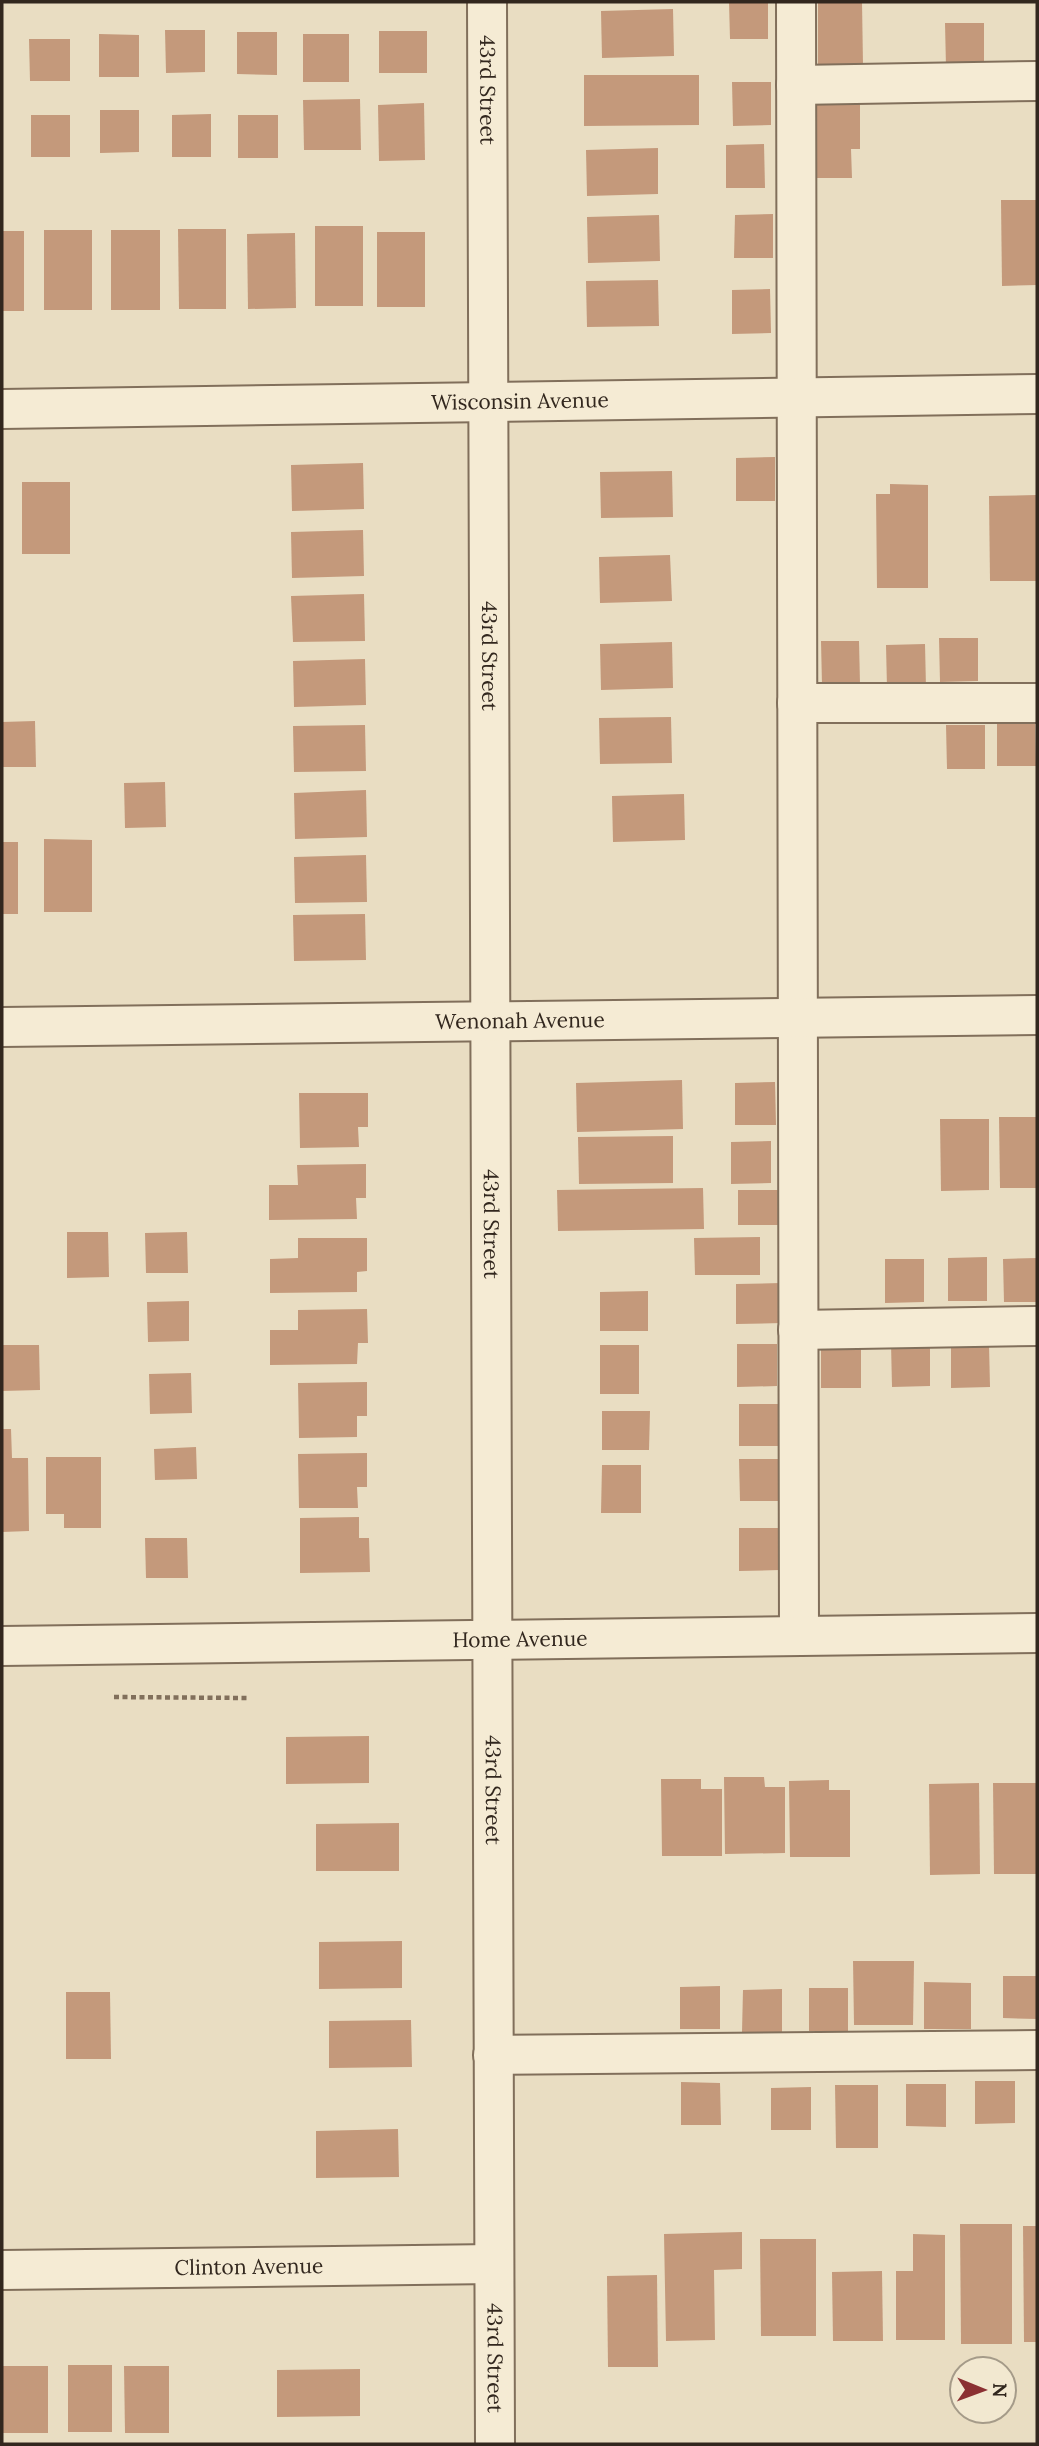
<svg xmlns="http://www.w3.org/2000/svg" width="1039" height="2446" font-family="Lora,serif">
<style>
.building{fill:#c4997b}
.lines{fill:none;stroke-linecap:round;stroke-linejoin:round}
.minor-casing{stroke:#816f5b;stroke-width:42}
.path{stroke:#816f5b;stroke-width:4.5;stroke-dasharray:5 3.5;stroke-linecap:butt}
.minor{stroke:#f5ebd4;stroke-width:38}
.labels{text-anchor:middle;stroke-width:5;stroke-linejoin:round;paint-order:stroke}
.street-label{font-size:21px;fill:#32271e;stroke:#f2e8d0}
</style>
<rect width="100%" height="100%" fill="#e9ddc2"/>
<g class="building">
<polygon points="729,2 768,2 768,39 730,39"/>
<polygon points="818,2 862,2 863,65 818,65"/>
<polygon points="673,9 674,56 602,58 601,11"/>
<polygon points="945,23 984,23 984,67 946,67"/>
<polygon points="165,30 205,30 205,72 166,73"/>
<rect x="379" y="31" width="48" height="42"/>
<polygon points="237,32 277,32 277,75 237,74"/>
<polygon points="99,34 139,35 139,77 99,77"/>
<rect x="303" y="34" width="46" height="48"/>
<polygon points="29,39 70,39 70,81 30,81"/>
<polygon points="584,75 699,75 699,125 584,126"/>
<polygon points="732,82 771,82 771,125 733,126"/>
<polygon points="360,99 361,150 304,150 303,100"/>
<polygon points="812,101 860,101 860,149 851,149 852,178 812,178"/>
<polygon points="424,103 425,160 379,161 378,105"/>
<polygon points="100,110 139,110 139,152 100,153"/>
<polygon points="211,114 211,157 172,157 172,115"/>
<rect x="31" y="115" width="39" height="42"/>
<rect x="238" y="115" width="40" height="43"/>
<polygon points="764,144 765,188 726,188 726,145"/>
<polygon points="658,148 658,194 587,196 586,150"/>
<polygon points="1001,200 1037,200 1037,285 1002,286"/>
<polygon points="773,214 773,258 734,258 735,215"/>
<polygon points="659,215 660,261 588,263 587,217"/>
<rect x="315" y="226" width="48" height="80"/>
<polygon points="178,229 226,229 226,309 179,309"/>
<rect x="44" y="230" width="48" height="80"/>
<rect x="111" y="230" width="49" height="80"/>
<rect x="2" y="231" width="22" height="80"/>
<rect x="377" y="232" width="48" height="75"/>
<polygon points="295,233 296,308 248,309 247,234"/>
<polygon points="658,280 659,326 587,327 586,281"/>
<polygon points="770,289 771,333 732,334 732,290"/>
<polygon points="775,457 775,501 736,501 736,458"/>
<polygon points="363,463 364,509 292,511 291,465"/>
<polygon points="672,471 673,517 601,518 600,472"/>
<rect x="22" y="482" width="48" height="72"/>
<polygon points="890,484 928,485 928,588 877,588 876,494 890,494"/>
<polygon points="1036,495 1036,581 990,581 989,496"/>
<polygon points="363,530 364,576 292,578 291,532"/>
<polygon points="670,555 672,601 600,603 599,557"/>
<polygon points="364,594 365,641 293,642 291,596"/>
<polygon points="939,638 978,638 978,681 940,682"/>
<polygon points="821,641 859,641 860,684 822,685"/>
<polygon points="672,642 673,688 601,690 600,644"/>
<polygon points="925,644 926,688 887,688 886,645"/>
<polygon points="365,659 366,705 294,707 293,661"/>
<polygon points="671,717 672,763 600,764 599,718"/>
<polygon points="35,721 36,767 2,767 2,722"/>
<polygon points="1035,722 1036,766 997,766 997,723"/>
<polygon points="365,725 366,771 294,772 293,726"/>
<polygon points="946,725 985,725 985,769 947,769"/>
<polygon points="165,782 166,827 125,828 124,783"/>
<polygon points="366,790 367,837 295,839 294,793"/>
<polygon points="684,794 685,840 613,842 612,796"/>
<polygon points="44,839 92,840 92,912 44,912"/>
<rect x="2" y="842" width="16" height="72"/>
<polygon points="366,855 367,902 295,903 294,857"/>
<polygon points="365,914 366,960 294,961 293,915"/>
<polygon points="682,1080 683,1129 577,1132 576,1083"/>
<polygon points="775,1082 776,1125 735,1125 735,1083"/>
<polygon points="299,1093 368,1093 368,1127 358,1127 359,1147 300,1148"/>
<polygon points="999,1117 1037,1117 1037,1188 1000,1188"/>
<polygon points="940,1119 989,1119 989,1190 941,1191"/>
<polygon points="673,1136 673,1183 579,1184 578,1137"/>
<polygon points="771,1141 771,1183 731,1184 731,1142"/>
<polygon points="366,1164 366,1198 356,1198 357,1219 269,1220 269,1185 298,1185 297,1165"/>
<polygon points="703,1188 704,1229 558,1231 557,1190"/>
<rect x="738" y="1190" width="40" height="35"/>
<polygon points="67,1232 108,1232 109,1277 67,1278"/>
<polygon points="187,1232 188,1273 146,1273 145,1233"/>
<polygon points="760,1237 760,1275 695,1275 694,1238"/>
<polygon points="298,1238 367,1238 367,1271 357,1272 357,1292 270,1293 270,1259 298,1258"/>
<polygon points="987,1257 987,1301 948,1301 948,1258"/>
<polygon points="1037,1258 1037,1302 1004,1302 1003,1259"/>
<polygon points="885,1259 924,1259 924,1302 885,1303"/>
<polygon points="781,1283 782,1323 736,1324 736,1284"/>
<polygon points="648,1291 648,1331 600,1331 600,1292"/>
<polygon points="189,1301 189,1341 148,1342 147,1302"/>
<polygon points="367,1309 368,1343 358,1343 357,1364 270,1365 270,1330 298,1330 298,1310"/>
<polygon points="891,1343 930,1343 930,1386 892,1387"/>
<polygon points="737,1344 777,1344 777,1386 737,1387"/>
<polygon points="951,1344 989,1344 990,1387 951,1388"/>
<polygon points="2,1345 39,1345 40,1390 2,1391"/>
<rect x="600" y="1345" width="39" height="49"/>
<rect x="821" y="1346" width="40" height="42"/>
<polygon points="191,1373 192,1413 150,1414 149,1374"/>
<polygon points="367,1382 367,1416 357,1416 357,1437 299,1438 298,1383"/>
<polygon points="739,1404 779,1404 778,1446 739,1446"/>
<polygon points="602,1411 650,1411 649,1450 602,1450"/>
<polygon points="2,1429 11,1429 12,1458 28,1458 29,1531 2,1532"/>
<polygon points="196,1447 197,1479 155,1480 154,1449"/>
<polygon points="367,1453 367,1487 357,1487 358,1508 299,1508 298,1454"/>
<polygon points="46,1457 101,1457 101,1528 64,1528 64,1514 46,1514"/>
<polygon points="739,1459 779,1459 780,1501 740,1501"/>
<polygon points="602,1465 641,1465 641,1513 601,1513"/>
<polygon points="359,1517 359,1538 369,1538 370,1572 300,1573 300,1518"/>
<polygon points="739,1528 779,1528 779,1570 739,1571"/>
<polygon points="145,1538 187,1538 188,1578 146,1578"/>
<polygon points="369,1736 369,1783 286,1784 286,1737"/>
<polygon points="724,1777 764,1777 765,1787 785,1787 785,1853 725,1854"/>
<polygon points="661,1779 701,1779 701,1789 722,1789 722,1856 662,1856"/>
<polygon points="829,1780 829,1790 850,1790 850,1857 790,1857 789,1781"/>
<polygon points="979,1783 980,1874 930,1875 929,1784"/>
<polygon points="993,1783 1037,1783 1037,1874 994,1874"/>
<polygon points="399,1823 399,1871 316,1871 316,1824"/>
<polygon points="402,1941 402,1988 319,1989 319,1942"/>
<polygon points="853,1961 914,1961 913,2025 854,2025"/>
<polygon points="1003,1976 1037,1976 1037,2019 1003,2018"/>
<polygon points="924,1982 971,1983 971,2029 924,2029"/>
<polygon points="720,1986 720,2029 680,2029 680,1987"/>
<rect x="809" y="1988" width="39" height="43"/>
<polygon points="782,1989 782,2032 742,2032 743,1990"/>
<polygon points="66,1992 110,1992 111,2059 66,2059"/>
<polygon points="411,2020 412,2067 329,2068 329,2021"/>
<polygon points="975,2081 1015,2081 1015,2123 975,2124"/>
<polygon points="681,2082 720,2083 721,2125 681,2125"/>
<polygon points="906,2084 946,2084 946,2127 906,2126"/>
<polygon points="835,2085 878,2085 878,2148 836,2148"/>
<polygon points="811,2087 811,2130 771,2130 771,2088"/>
<polygon points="398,2129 399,2177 316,2178 316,2131"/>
<polygon points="960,2224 1012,2224 1012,2344 961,2344"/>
<polygon points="1023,2226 1037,2226 1037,2342 1024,2342"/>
<polygon points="742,2232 742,2269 714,2270 715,2340 666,2341 664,2234"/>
<polygon points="913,2234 945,2235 945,2340 896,2340 896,2271 913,2271"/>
<polygon points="760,2239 816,2239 816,2336 761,2336"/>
<polygon points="882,2271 883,2341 833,2341 832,2272"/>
<polygon points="657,2275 658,2367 608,2367 607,2276"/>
<rect x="68" y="2365" width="44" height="67"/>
<rect x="3" y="2366" width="45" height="67"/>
<polygon points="124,2366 169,2366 169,2433 125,2433"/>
<polygon points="360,2369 360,2416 277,2417 277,2370"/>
</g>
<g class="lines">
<g class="minor-casing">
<g id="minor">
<path id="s1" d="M487 2 495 2444"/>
<polyline points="796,2 799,1636"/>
<polyline points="796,85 1037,81"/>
<path id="s2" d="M2 409 1037 394"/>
<polyline points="797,703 1037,703"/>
<path id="s3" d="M2 1027 1037 1015"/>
<polyline points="798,1330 1037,1326"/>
<path id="s4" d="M2 1646 1037 1633"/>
<polyline points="493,2055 1037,2050"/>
<path id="s5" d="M2 2270 494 2264"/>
</g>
</g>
<polyline class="path" points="114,1697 248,1698"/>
<use href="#minor" class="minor"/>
</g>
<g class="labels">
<g class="street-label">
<text dy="7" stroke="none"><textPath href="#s1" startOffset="88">43rd Street</textPath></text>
<text dy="7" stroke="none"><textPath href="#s2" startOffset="518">Wisconsin Avenue</textPath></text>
<text dy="7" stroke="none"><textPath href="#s1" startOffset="654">43rd Street</textPath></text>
<text dy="7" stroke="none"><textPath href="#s3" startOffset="518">Wenonah Avenue</textPath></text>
<text dy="7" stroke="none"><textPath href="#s1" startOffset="1222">43rd Street</textPath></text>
<text dy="7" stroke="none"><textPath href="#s4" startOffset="518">Home Avenue</textPath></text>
<text dy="7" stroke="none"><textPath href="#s1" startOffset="1788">43rd Street</textPath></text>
<text dy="7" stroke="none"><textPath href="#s5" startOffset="247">Clinton Avenue</textPath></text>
<text dy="7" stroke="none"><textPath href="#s1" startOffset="2356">43rd Street</textPath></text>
</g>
</g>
<rect width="1039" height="2446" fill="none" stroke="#32271e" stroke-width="7"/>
<g transform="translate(983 2390) rotate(91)"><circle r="33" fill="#f2e8d0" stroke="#a59b89" stroke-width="2"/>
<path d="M0-5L12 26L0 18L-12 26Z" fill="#8b3032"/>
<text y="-10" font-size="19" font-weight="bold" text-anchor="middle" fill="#32271e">N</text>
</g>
</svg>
